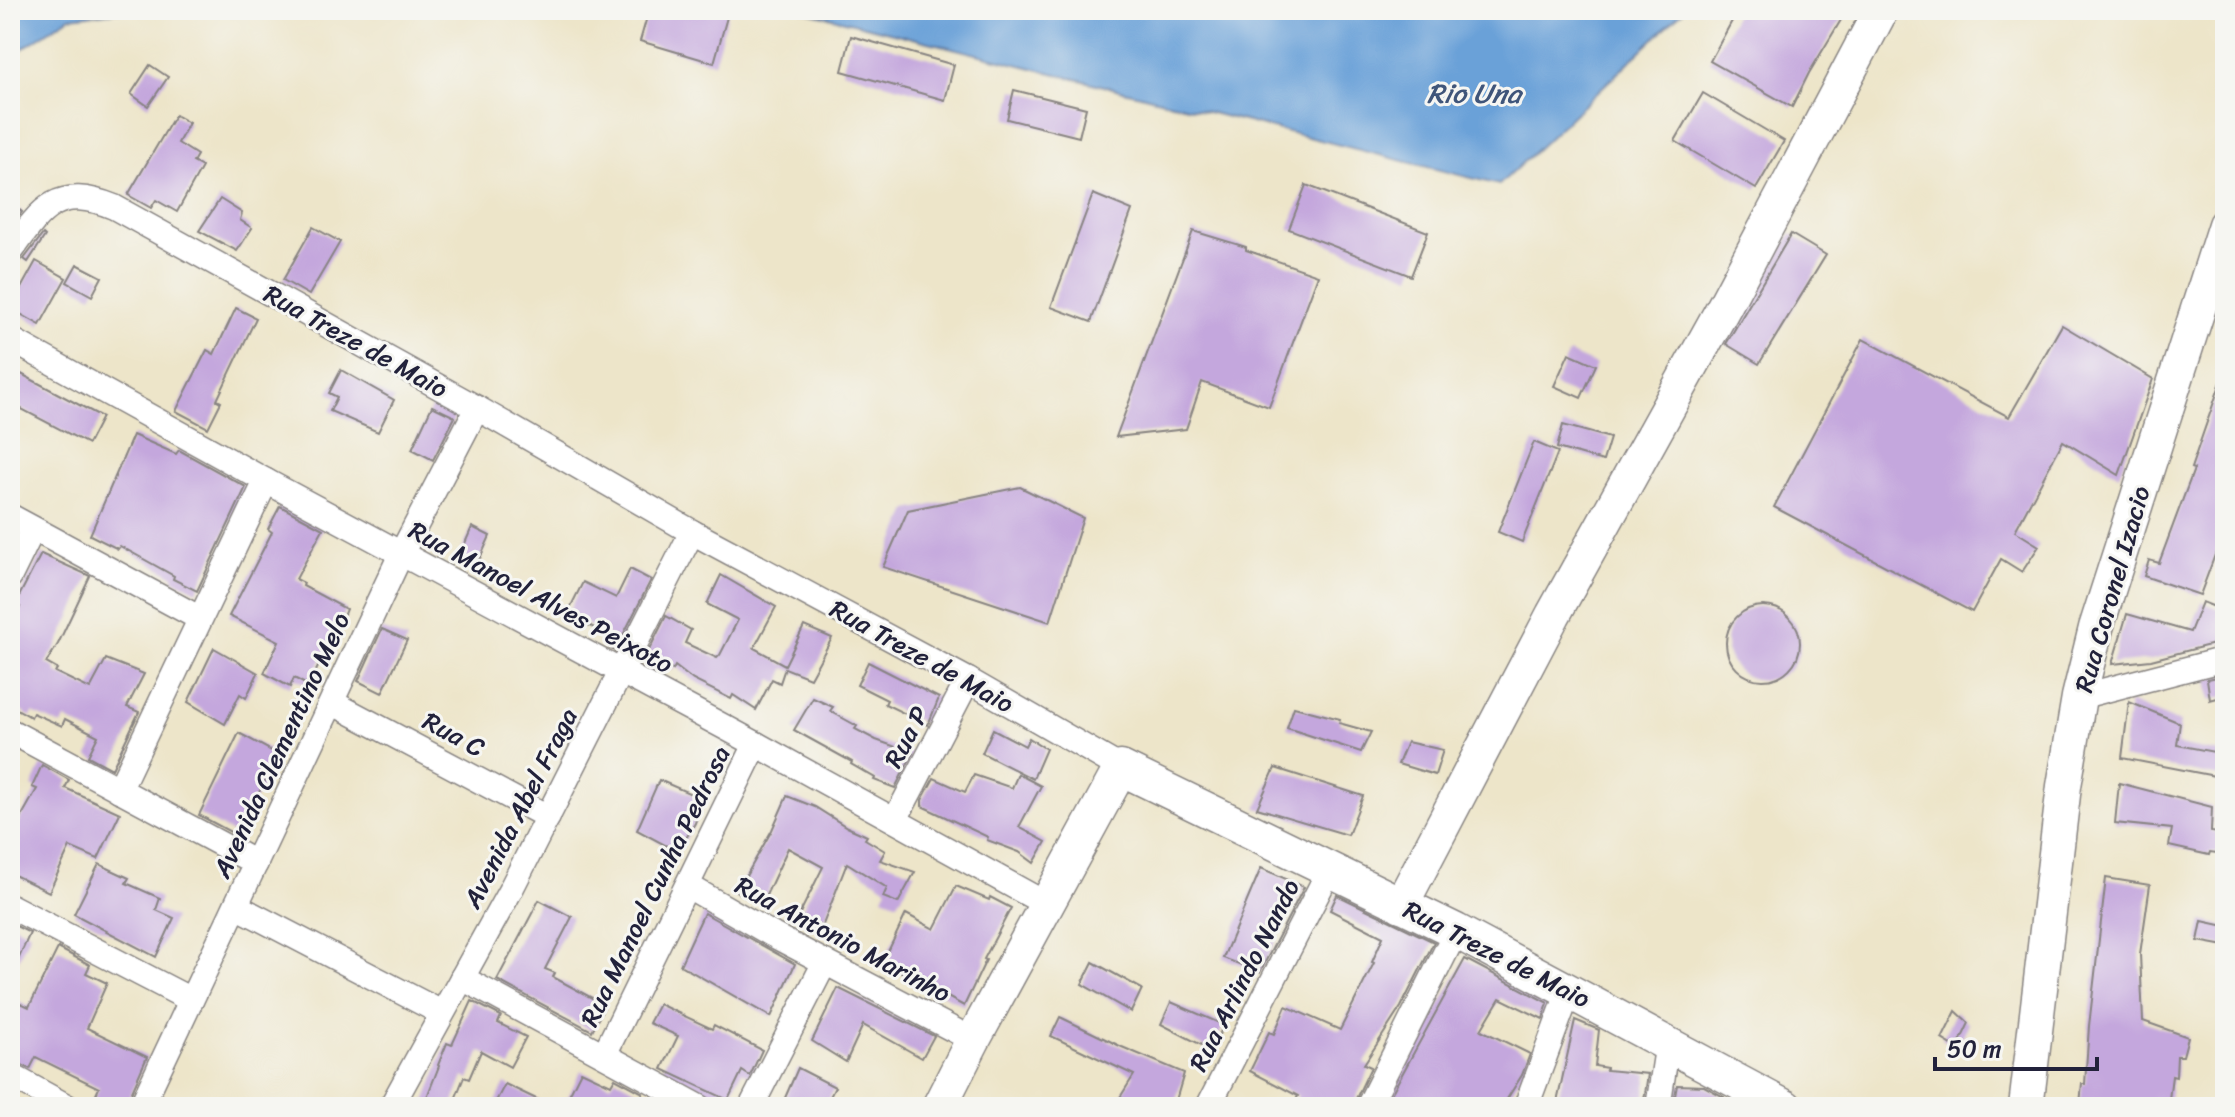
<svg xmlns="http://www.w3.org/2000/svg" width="2235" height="1117" font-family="Sriracha,sans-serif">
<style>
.water{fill:#6aa1d8;stroke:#46628a;stroke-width:2}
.building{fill:#c4a7dd}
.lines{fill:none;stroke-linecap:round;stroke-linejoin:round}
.street-casing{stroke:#888482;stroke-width:27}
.secondary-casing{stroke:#888482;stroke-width:37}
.path{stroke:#888482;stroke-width:4;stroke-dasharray:6 6;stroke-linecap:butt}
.street{stroke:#fff;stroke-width:24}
.secondary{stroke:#fff;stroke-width:34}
.labels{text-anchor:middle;stroke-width:6;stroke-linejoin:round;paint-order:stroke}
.street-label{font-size:26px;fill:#22223b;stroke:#f6f6f2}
.water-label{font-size:28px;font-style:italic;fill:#3f557a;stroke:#f6f6f2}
</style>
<rect width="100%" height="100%" fill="#f6f6f2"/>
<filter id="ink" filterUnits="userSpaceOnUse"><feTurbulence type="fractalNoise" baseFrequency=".0125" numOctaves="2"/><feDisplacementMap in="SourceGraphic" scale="16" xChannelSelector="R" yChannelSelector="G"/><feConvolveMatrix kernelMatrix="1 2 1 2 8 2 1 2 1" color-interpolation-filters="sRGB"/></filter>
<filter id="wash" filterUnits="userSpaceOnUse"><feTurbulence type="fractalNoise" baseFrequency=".006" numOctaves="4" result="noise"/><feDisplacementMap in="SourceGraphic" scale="32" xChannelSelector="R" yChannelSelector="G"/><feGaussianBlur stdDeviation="1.8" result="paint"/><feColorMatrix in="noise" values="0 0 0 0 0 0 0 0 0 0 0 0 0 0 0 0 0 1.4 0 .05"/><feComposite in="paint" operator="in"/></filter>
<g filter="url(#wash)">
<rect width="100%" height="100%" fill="#ede5c9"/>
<g class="water">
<polygon points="10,10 133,10 70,17 10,57"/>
<polygon points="801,10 1684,10 1499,185"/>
</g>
<g id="blocks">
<g class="building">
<polygon points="649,10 729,10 714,63 640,41"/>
<polygon points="1738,10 1847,10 1809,73 1792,107 1710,61"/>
<polygon points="851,36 954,65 945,100 842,71"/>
<polygon points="150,65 168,77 148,106 131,94"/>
<polygon points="1014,90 1086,108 1079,137 1007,119"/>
<polygon points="1703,93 1784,141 1756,189 1675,141"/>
<polygon points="175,115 189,123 178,143 197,155 193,162 202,167 177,212 156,200 151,208 128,195"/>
<polygon points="1306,185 1428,232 1411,276 1289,229"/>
<polygon points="1093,194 1132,210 1091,322 1051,307"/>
<polygon points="220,199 242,213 240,220 252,228 237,251 199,231"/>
<polygon points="10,202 22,212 10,227"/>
<polygon points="313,227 340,242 309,295 283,280"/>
<polygon points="1193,231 1246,247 1246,250 1318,275 1269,407 1202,382 1186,429 1116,437"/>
<polygon points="43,234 45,236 28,262 24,259"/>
<polygon points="1791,234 1826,255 1759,364 1726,344"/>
<polygon points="36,261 66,278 40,325 10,308"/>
<polygon points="77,264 102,277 92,296 67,282"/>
<polygon points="236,308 256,318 217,400 221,402 208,428 176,411 207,350 214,354"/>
<polygon points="2062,325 2153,379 2119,475 2063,441 2015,531 2039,546 2022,572 2001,559 1972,612 1774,507 1863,339 2009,417"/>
<polygon points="1569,353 1596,365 1581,398 1554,386"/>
<polygon points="10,368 102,417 88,444 10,403"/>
<polygon points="341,370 394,400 378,432 330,411 337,397 329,393"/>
<polygon points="2222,379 2225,379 2225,528 2200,595 2144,576 2149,560 2159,563 2194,469 2191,468"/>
<polygon points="432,406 455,417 433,460 412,449"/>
<polygon points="1563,425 1610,438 1603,461 1557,448"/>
<polygon points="133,435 176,454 179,450 246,487 197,591 173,579 174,576 120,546 118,549 90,535"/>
<polygon points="1534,442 1558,452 1522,542 1498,532"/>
<polygon points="1020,487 1083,518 1050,622 883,567 908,510"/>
<polygon points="280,506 323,529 296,579 304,583 303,586 346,609 334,639 336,640 327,658 323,656 309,686 294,678 290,687 264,673 279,641 229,616 272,532 268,529"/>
<polygon points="472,527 490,536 477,565 459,557"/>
<polygon points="41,554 90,576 58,644 46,663 57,669 55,672 90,689 106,659 144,674 127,707 139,712 112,769 88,756 98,736 65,719 62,726 33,713 31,717 10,705 10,628 20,607 15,604"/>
<polygon points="630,569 651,580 615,651 609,648 614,638 567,614 583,582 616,598"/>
<polygon points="721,575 776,607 754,648 785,665 804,626 832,638 810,678 785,668 780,683 772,679 756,710 733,695 731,699 693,680 675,666 673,670 647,654 666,616 691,630 685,643 717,658 720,655 738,620 707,604"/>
<polygon points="2202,602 2225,611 2225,641 2151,660 2112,664 2127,614 2190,632"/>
<circle cx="1763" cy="643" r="37"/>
<polygon points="382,629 407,640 382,693 358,681"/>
<polygon points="214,648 258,673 246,698 240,694 225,724 188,702"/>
<polygon points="868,662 939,698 928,725 885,704 887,700 857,685"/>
<polygon points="2225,675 2225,696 2210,700 2207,679"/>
<polygon points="813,698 833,707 830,711 857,726 855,729 876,740 913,753 895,788 874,780 875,778 851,764 852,762 794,730"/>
<polygon points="2129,702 2180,723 2177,745 2225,754 2225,778 2122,758"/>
<polygon points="1294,707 1340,719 1339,723 1371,732 1361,752 1287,728"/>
<polygon points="993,729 1025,746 1029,738 1046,749 1033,779 982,753"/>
<polygon points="239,733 279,755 236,835 199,815"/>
<polygon points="1407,742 1443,750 1435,775 1398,764"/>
<polygon points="42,765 69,780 65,788 120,813 98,859 70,847 49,892 10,873 10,822 16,826 37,789 32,787"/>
<polygon points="1275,768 1363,796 1348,835 1257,808"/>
<polygon points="1018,774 1041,786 1019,827 1046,842 1034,863 1019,852 987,840 988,837 922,806 922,800 934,778 965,792 974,775 1012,788"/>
<polygon points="659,780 703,799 695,823 678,852 637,830"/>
<polygon points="2119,783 2212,807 2211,832 2225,834 2225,854 2210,852 2209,855 2169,846 2172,829 2115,823"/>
<polygon points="787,796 815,807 847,827 867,836 865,839 885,851 880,860 915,872 898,903 883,897 887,888 847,863 822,927 799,915 823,867 788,848 761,906 737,892 772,830"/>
<polygon points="99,864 129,878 126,883 160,898 156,910 174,918 156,957 74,914"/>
<polygon points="1261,868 1304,887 1260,972 1223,958"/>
<polygon points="2106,878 2150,885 2140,954 2143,1021 2188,1037 2183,1056 2177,1056 2176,1077 2172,1076 2168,1107 2080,1104 2082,1084 2085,1084 2089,1026"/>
<polygon points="956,886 989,900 990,897 1011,908 984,959 986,960 964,1006 883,962 906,914 934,929"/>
<polygon points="1337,895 1434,942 1401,1007 1364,1064 1371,1067 1352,1107 1293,1107 1298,1096 1250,1071 1269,1032 1274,1034 1286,1006 1340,1030 1374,963 1372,962 1383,937 1330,910"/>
<polygon points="539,900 572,917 545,969 555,973 553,977 605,1005 592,1031 497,980"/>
<polygon points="704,913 795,964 771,1017 680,965"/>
<polygon points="2202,921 2225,926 2225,946 2198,941"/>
<polygon points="10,923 30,933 10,978"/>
<polygon points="58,948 90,965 86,973 107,983 87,1028 147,1057 125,1107 110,1107 93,1101 99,1088 36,1057 30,1069 10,1059 10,998 29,1007"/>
<polygon points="1465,959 1548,1003 1543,1019 1500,998 1481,1030 1530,1054 1522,1075 1502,1107 1406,1107 1389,1098"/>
<polygon points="1093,962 1142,989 1131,1012 1082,984"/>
<polygon points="838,988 934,1036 922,1058 863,1025 846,1062 812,1041"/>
<polygon points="472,1001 501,1016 498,1023 526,1037 510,1067 481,1051 469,1079 464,1077 452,1107 435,1107 425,1102 439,1066 438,1065 447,1043 452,1045"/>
<polygon points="1171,1002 1224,1025 1211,1050 1161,1024"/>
<polygon points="659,1004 712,1029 714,1025 762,1050 750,1076 742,1071 728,1100 662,1069 678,1036 649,1023"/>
<polygon points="1956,1011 1969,1023 1957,1048 1942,1039"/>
<polygon points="1060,1017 1122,1047 1184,1073 1174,1107 1114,1107 1134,1075 1051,1036"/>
<polygon points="1575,1020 1599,1030 1595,1066 1607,1068 1606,1070 1648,1074 1643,1107 1556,1107"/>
<polygon points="798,1068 835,1087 825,1107 781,1107"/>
<polygon points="581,1071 611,1085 615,1078 643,1093 636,1107 563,1107"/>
<polygon points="505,1084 553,1107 493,1107"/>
<polygon points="1677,1085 1704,1086 1724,1097 1723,1107 1673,1107"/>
</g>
</g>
</g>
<g filter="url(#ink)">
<use href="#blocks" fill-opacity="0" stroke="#888482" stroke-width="2"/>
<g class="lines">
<g class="street-casing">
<g id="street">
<path d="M10 253C41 209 57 184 114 207L477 408 692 532 968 680 1121 768"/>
<polyline points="10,339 266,481 756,744 1046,904"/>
<polyline points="10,516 199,618"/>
<polyline points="10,576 33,529"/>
<polyline points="2079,697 2225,659"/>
<polyline points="333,703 548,817"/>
<polyline points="10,731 256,863"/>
<polyline points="119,790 266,481"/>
<polyline points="895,820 968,680"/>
<polyline points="688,886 773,935 973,1040"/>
<polyline points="10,906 191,1000"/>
<polyline points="236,906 440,1012"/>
<polyline points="462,978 700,1107"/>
<polyline points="605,1053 756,744"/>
<polyline points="10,1075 68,1107"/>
<polyline points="141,1107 401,554 477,408"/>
<polyline points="391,1107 510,891 692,532"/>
<polyline points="751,1107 825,962"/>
<polyline points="1208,1107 1330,869"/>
<polyline points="1368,1107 1456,931"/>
<polyline points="1526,1107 1569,991"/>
<polyline points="1658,1107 1668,1042"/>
</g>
</g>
<g class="secondary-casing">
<g id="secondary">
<polyline points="1401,905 1553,615 1725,305 1881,10"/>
<polyline points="939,1107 973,1040 1121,768 1456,931 1785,1107"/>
<polyline points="2026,1107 2064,786 2079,697 2096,628 2225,225"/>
</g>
</g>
<polyline class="path" points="2223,1107 2221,1034 2225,988"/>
<use href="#street" class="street"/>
<use href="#secondary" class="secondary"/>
</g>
</g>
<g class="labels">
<g class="street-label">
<text transform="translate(356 341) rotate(29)" y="9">Rua Treze de Maio</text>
<text transform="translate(2112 589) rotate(-74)" y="9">Rua Coronel Izacio</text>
<text transform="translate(541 597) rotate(28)" y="9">Rua Manoel Alves Peixoto</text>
<text transform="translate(922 656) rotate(29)" y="9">Rua Treze de Maio</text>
<text transform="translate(454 734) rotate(28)" y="9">Rua C</text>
<text transform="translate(906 737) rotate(-62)" y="9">Rua P</text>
<text transform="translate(281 745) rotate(-65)" y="9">Avenida Clementino Melo</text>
<text transform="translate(520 808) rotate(-63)" y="9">Avenida Abel Fraga</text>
<text transform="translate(655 886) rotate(-64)" y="9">Rua Manoel Cunha Pedrosa</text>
<text transform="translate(843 939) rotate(28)" y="9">Rua Antonio Marinho</text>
<text transform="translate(1497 954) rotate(27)" y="9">Rua Treze de Maio</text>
<text transform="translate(1244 975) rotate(-63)" y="9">Rua Arlindo Nando</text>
</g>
<g class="water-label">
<text x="1474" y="103">Rio Una</text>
</g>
</g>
<rect width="2235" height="1117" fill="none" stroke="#f6f6f2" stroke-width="40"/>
<path d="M1935 1057v12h162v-12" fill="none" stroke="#22223b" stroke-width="4"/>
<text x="1947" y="1057" font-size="24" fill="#22223b" stroke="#f6f6f2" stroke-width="6" paint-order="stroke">50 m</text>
</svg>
